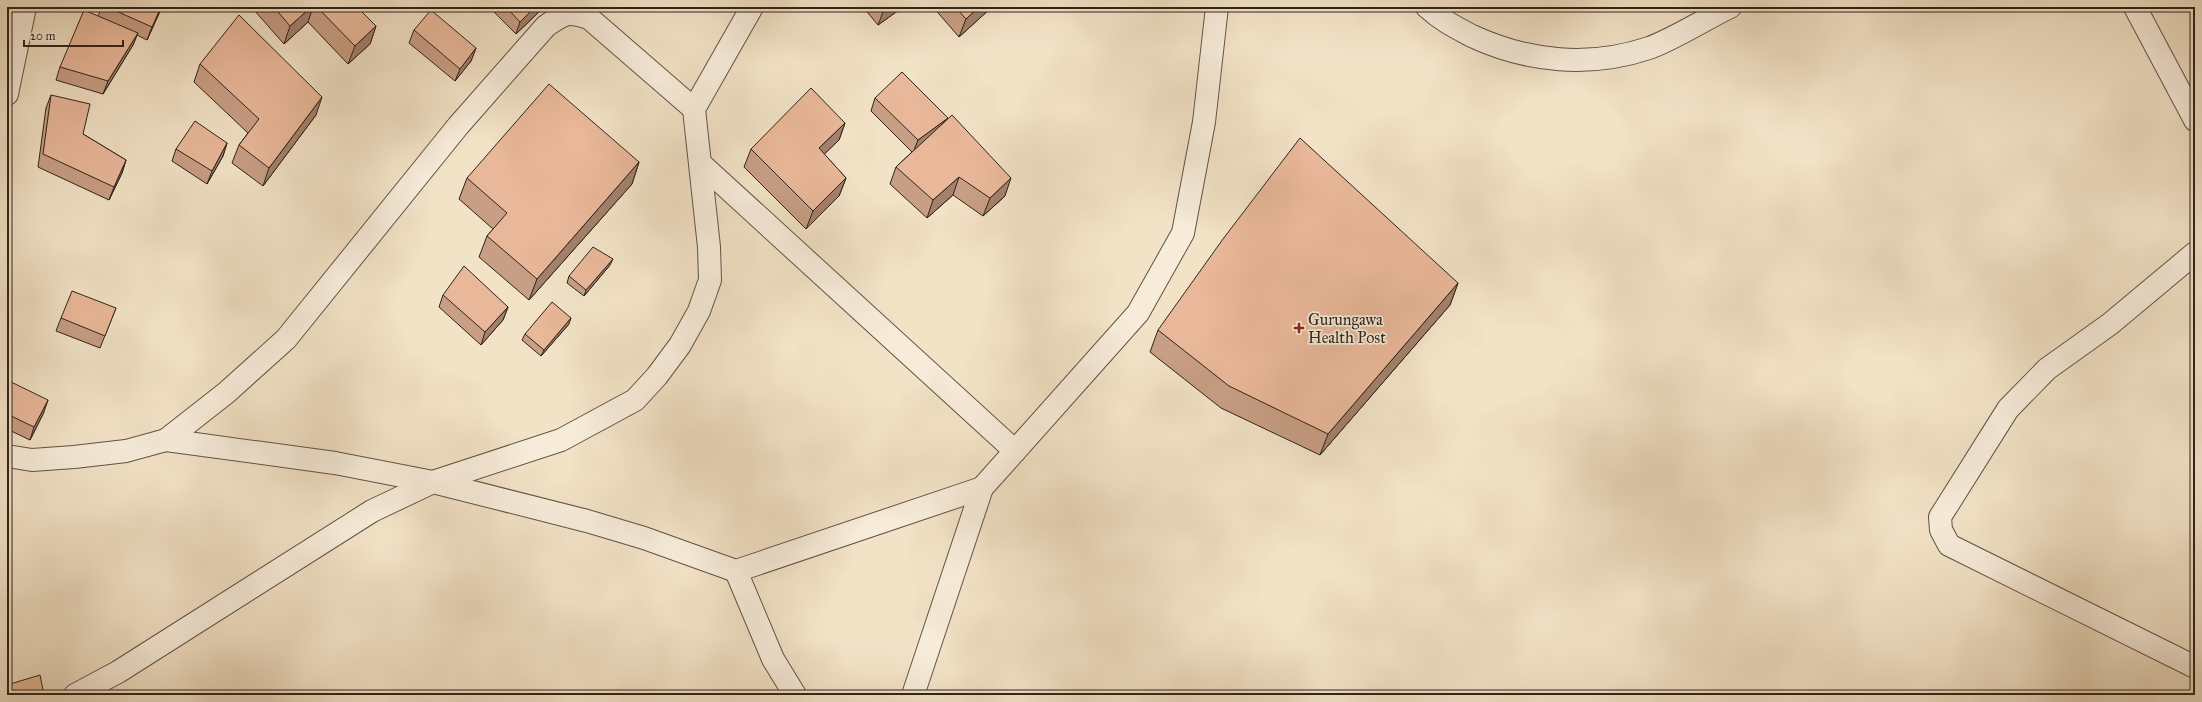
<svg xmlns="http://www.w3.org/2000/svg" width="2202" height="702" font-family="'IM FELL Great Primer',serif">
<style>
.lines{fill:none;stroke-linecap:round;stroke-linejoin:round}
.minor-casing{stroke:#605346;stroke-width:24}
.minor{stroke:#f7ecda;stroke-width:22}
.wall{fill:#c89e84;stroke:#2f231b}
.shaded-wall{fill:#a3816c;stroke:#2f231b}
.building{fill:#e9b89a;stroke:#2f231b}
.poi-dot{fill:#8f2418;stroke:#f7ecda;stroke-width:1.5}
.labels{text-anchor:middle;stroke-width:3.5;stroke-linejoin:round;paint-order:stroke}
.poi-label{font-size:16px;fill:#2f231b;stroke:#f7ecda;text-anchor:start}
</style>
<rect width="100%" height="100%" fill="#f2e2c6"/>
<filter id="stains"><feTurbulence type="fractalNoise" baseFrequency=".005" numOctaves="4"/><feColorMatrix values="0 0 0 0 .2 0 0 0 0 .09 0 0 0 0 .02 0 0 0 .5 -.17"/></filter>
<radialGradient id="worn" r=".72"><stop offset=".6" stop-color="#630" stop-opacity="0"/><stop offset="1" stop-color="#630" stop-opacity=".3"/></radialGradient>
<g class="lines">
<g class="minor-casing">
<g id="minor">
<path d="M1427 7C1441 20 1455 27 1472 36 1528 62 1590 68 1649 48 1674 39 1705 19 1730 7"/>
<polyline points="2135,7 2195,120"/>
<polyline points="7,94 25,7"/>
<polyline points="701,164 1015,451"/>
<polyline points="2195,253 2110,324 2047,369 2008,409 1940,517 1941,530 1949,545 2195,667"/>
<path d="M166 440 226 393 286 339 458 126 546 26C565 13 566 11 589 18L694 109"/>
<polyline points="7,456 32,460 74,457 126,451 166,440 335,463 433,482 587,521 644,538 736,571 982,488"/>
<polyline points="736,571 773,659 795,695"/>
<polyline points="75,695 118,672 372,511 433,482 561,440 635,400 657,376 680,345 699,311 710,280 709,247 694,109 752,7"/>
<polyline points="913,695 982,488 1138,313 1183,233 1204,122 1217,7"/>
</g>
</g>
<use href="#minor" class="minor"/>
</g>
<g class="wall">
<polygon points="102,7 162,7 147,40 137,35 133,45 103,94 56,80 60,67 98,16"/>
<polygon points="255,7 357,7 376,26 370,44 348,64 308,22 284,44 254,10"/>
<polygon points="489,7 543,7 543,8 516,34"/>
<polygon points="863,7 903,7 878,25"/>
<polygon points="933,7 992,7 959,37"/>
<polygon points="414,30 476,48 471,61 455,81 409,43"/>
<polygon points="200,64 316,115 263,186 232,163 239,145 248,133 194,82"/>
<polygon points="51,95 83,134 126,160 122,173 109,200 38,167 46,108"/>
<polygon points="875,98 1005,196 983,216 953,195 927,218 890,184 896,167 912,152 871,111"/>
<polygon points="845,123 839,140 824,154 846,178 839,196 806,229 744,167 751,149"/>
<polygon points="227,143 223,156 207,184 172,161 176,149"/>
<polygon points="639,162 632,184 529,300 479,257 487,236 493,229 459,199 467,178"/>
<polygon points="610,265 584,296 567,283 569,276"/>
<polygon points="1458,283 1450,305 1320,455 1221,408 1150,352 1158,330"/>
<polygon points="443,295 508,307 503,320 481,345 439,307"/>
<polygon points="116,308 100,348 56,331 61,318"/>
<polygon points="569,324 541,356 522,340 525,334"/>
<polygon points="7,380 44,412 30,440 7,429"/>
</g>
<g class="shaded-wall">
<polygon points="161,7 162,7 147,40 152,27"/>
<polygon points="311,7 313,7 308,22 284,44 290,26"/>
<polygon points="535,7 543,7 543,8 516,34 520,22"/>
<polygon points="885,7 903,7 878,25"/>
<polygon points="979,7 992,7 959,37 966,19"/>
<polygon points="376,26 370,44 348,64 355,46"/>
<polygon points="138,33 133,45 103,94 108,81"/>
<polygon points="476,48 471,61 455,81 460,69"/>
<polygon points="322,97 316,115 263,186 269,168"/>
<polygon points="948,118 913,153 918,140"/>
<polygon points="845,123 839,140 812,166 819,148"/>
<polygon points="227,143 223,156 207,184 212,171"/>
<polygon points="126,160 122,173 109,200 114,187"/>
<polygon points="639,162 632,184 529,300 537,279"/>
<polygon points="959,177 953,195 927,218 933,200"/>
<polygon points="846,178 839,196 806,229 813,211"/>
<polygon points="1011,178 1005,196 983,216 990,198"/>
<polygon points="613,259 610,265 584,296 586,290"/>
<polygon points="1458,283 1450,305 1320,455 1328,434"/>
<polygon points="508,307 503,320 481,345 485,332"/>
<polygon points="571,318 569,324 541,356 544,350"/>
<polygon points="48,400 44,412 30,440 34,427"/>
</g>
<g class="building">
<polygon points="107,7 161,7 152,27"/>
<polygon points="274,7 311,7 290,26"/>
<polygon points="317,7 357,7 376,26 355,46"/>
<polygon points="506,7 535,7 520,22"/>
<polygon points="955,7 979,7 966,19"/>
<polygon points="84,10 138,33 108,81 60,67"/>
<polygon points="431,10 476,48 460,69 414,30"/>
<polygon points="239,15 322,97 269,168 239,145 259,119 200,64"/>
<polygon points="902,72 948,118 918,140 875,98"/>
<polygon points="549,84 639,162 537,279 487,236 507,213 467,178"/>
<polygon points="811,88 845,123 819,148 846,178 813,211 751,149"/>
<polygon points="51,95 90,104 83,134 126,160 114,187 43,154"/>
<polygon points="952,115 1011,178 990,198 959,177 933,200 896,167"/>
<polygon points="195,121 227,143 212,171 176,149"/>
<polygon points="1300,138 1458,283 1328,434 1229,386 1158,330 1223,239"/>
<polygon points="593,247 613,259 586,290 569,276"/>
<polygon points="464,266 508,307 485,332 443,295"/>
<polygon points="72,291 116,308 105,336 61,318"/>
<polygon points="552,302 571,318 544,350 525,334"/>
<polygon points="7,380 48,400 34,427 7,414"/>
<polygon points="40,675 44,695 7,695 7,685"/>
</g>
<path class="poi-dot" d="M1297 322h4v4h4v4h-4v4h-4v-4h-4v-4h4z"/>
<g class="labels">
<g class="poi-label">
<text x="1308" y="325">Gurungawa<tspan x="1308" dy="18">Health Post</tspan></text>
</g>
</g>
<rect width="2202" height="702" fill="none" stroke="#f2e2c6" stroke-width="24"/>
<rect x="8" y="8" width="2186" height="686" fill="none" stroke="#2f231b" stroke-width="2"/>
<rect x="12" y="12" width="2178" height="678" fill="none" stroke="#2f231b"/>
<path d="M24 40v6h99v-6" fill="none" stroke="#2f231b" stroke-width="2"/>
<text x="30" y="40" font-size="12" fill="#2f231b" stroke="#f7ecda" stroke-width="3" paint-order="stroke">20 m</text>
<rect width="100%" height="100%" filter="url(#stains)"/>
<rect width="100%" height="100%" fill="url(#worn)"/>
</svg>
